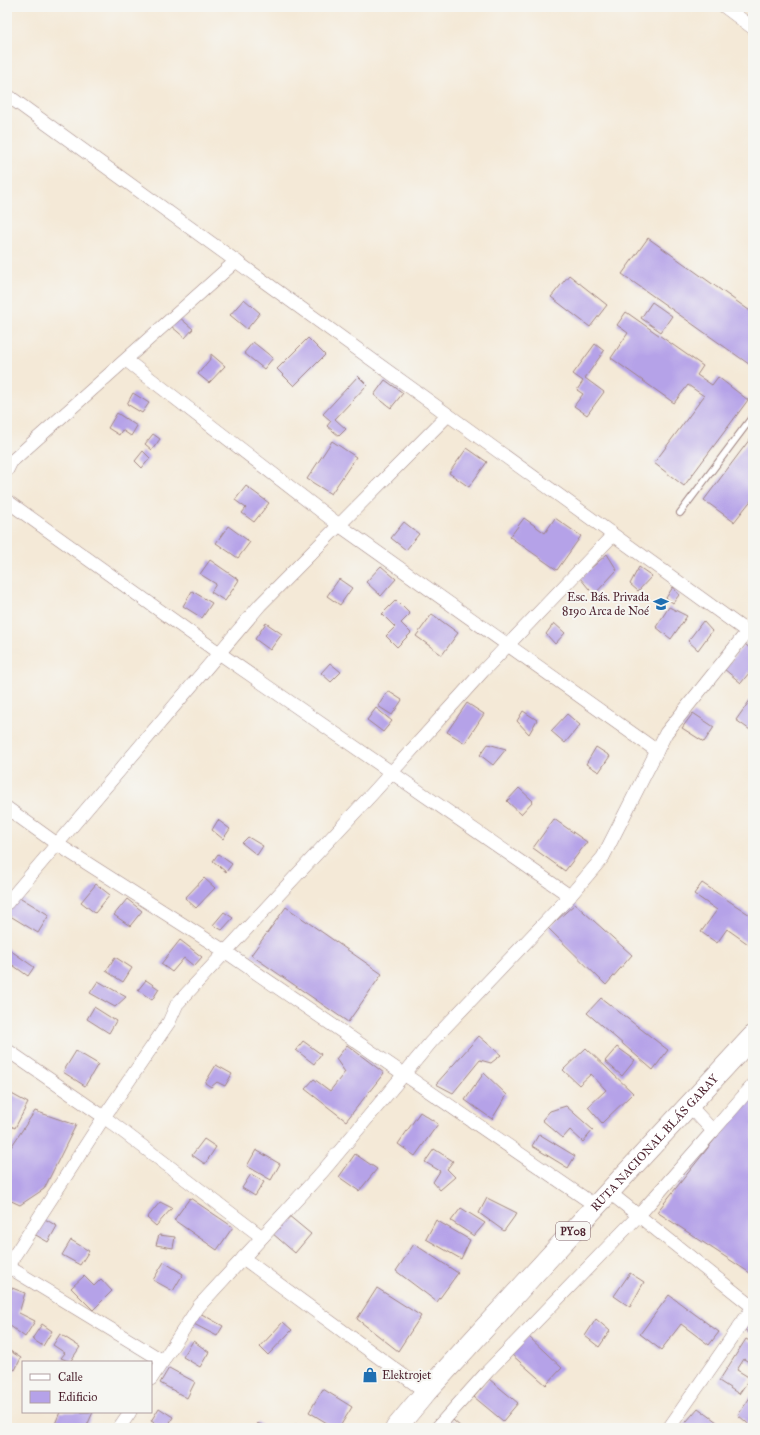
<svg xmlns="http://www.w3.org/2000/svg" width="760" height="1435" font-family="'IM FELL Great Primer',serif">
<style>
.building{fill:#b5a2e8}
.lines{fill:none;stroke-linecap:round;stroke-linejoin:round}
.service-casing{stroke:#9f8481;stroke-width:8}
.minor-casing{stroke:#9f8481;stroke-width:14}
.trunk-casing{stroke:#9f8481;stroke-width:22}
.service{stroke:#fff;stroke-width:6}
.minor{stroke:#fff;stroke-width:13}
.trunk{stroke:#fff;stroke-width:21}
.labels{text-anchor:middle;stroke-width:4;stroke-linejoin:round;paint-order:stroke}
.shield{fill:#f6f6f2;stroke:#7e6067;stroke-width:1}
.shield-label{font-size:11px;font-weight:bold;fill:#4a1f2b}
.poi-label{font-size:12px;fill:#4a1f2b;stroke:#f6f6f2;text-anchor:end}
.street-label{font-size:12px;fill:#4a1f2b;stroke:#f6f6f2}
</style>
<rect width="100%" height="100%" fill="#f6f6f2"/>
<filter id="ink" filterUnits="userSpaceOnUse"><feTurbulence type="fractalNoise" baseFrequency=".025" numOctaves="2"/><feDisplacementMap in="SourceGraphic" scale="8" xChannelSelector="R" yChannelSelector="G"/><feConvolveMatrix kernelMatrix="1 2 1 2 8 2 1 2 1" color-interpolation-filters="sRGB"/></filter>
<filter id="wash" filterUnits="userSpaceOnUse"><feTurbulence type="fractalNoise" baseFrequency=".012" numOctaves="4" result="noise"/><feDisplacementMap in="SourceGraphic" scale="16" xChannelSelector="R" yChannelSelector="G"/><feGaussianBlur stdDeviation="0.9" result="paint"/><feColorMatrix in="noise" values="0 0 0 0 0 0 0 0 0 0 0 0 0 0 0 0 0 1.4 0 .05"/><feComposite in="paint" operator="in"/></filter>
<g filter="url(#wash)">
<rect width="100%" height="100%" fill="#f4e9d7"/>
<g id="blocks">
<g class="building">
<polygon points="648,238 753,313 753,367 622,274"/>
<polygon points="569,275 607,305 590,327 551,297"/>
<polygon points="244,299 260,313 247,329 230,315"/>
<polygon points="652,302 672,316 661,332 641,318"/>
<polygon points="626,312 703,366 697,375 712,385 718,377 748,400 684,486 654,463 704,396 688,385 674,403 611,358 628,333 617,325"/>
<polygon points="179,317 193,329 185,338 171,326"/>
<polygon points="308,338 325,355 294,386 277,369"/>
<polygon points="253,342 273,358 264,369 244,353"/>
<polygon points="595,344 604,351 585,378 604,392 587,415 574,406 583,394 577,390 583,381 573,374"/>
<polygon points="211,354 225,366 209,383 198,374 211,358"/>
<polygon points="358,376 367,385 335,419 346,429 339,436 327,426 331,421 323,414"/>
<polygon points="385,380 403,393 391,408 374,395"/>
<polygon points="133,393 149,403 142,413 127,404"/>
<polygon points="117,413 137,426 131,436 122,430 119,435 108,428"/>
<polygon points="153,434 160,439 152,450 145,444"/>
<polygon points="753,435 753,498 734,522 704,500"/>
<polygon points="332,441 356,457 331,494 307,479"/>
<polygon points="467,448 487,462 469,487 449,473"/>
<polygon points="143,451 150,458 142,468 135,461"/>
<polygon points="246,486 269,503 254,522 242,513 246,508 235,500"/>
<polygon points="524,518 545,533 555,518 581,536 557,570 510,537"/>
<polygon points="404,522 419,534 406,550 391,538"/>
<polygon points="228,526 250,542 238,558 216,543"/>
<polygon points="607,554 617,570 594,595 580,578"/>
<polygon points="210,560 239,580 225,601 211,592 216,584 200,574"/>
<polygon points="381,566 396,579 381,596 366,582"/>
<polygon points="639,567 652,576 638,591 630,584"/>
<polygon points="339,579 352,588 340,605 327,596"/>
<polygon points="673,587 679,595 673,603 666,598"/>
<polygon points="192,591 212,603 202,618 183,606"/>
<polygon points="396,600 410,614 401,623 411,633 397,647 386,636 395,627 382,614"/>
<polygon points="669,607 687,616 671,639 656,627"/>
<polygon points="432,614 458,633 442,655 416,636"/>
<polygon points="703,621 712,631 698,650 688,641"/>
<polygon points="266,623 282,634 270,650 255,639"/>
<polygon points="554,623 565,633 555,644 546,634"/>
<polygon points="745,644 753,651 753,668 741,683 724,669"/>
<polygon points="330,663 341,672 331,682 321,673"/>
<polygon points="388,691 402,700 392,715 378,706"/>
<polygon points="753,696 753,732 736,720"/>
<polygon points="467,703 484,714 465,743 447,732"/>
<polygon points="376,708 392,721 383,732 367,720"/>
<polygon points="523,711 537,720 529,734 517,721"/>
<polygon points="693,713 714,727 704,742 682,728"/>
<polygon points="567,714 580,725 565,743 551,731"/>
<polygon points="488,744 506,749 493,765 480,755"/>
<polygon points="596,747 610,756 599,772 586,764"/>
<polygon points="519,788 533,801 521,814 507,801"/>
<polygon points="554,819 587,842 565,871 533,848"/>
<polygon points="218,820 230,829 223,839 212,830"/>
<polygon points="248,837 263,846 257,855 242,843"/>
<polygon points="218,854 232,864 226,872 213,861"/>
<polygon points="204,878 215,888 196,908 185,898"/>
<polygon points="702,883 753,917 753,943 751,946 727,929 717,943 701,932 717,910 694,894"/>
<polygon points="96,884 110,895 95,913 81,902"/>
<polygon points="16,895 49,915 38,933 7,914 7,911"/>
<polygon points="127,899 142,911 130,926 114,915"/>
<polygon points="575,904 632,955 606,985 548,928"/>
<polygon points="286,907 382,974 348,1022 251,955"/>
<polygon points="224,912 233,918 222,930 213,925"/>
<polygon points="180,940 202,957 194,966 184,958 172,972 161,964"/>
<polygon points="7,948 34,967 28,976 7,961"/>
<polygon points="115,957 132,968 123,982 106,971"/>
<polygon points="146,980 159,989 152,1000 138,990"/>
<polygon points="98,981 126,997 115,1007 90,993"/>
<polygon points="601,998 668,1050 653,1070 587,1013"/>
<polygon points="94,1007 116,1021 109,1033 87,1019"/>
<polygon points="479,1036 501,1055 491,1063 480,1060 453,1093 436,1084"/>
<polygon points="303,1041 321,1054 314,1064 296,1050"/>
<polygon points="347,1045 384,1073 346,1121 305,1089 314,1079 330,1091 345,1072 336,1059"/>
<polygon points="617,1047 635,1060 622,1076 605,1061"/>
<polygon points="586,1048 633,1093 602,1123 588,1107 606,1090 591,1074 579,1085 563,1070"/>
<polygon points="76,1051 98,1064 85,1086 63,1072"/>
<polygon points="216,1065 232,1074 225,1086 217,1082 211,1087 205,1083"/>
<polygon points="484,1073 507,1095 492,1119 465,1100"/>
<polygon points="753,1091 753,1275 657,1212"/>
<polygon points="8,1092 28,1103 15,1128 7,1124"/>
<polygon points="566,1106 593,1130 583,1142 570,1130 563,1138 542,1120 550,1111"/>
<polygon points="35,1111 76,1125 44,1189 20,1205 7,1199 7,1153"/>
<polygon points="420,1112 438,1124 415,1156 398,1144"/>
<polygon points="539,1134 575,1156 568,1168 532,1146"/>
<polygon points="204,1139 216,1147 205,1164 192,1155"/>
<polygon points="434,1149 453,1161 447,1169 455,1177 440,1190 433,1182 440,1171 425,1162"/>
<polygon points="256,1150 280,1164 271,1180 247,1166"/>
<polygon points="355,1154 377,1169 359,1191 339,1177"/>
<polygon points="251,1174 264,1182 255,1196 242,1188"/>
<polygon points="190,1198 233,1227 217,1250 174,1220"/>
<polygon points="487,1198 517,1213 504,1231 479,1213"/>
<polygon points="160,1202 172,1208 156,1226 147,1218"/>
<polygon points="461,1208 485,1223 474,1236 451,1221"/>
<polygon points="288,1215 311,1234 295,1253 272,1233"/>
<polygon points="43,1218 57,1226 48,1242 34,1234"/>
<polygon points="436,1220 470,1240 461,1259 426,1239"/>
<polygon points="159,1235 175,1237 173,1248 156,1245"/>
<polygon points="71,1240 89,1251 80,1265 62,1255"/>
<polygon points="414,1244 458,1273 437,1302 396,1271"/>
<polygon points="164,1262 183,1274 173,1291 153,1280"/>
<polygon points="630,1273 644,1282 630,1307 614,1296"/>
<polygon points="84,1276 94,1286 101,1279 112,1291 93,1310 71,1288"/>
<polygon points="7,1286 25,1293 19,1313 35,1321 25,1337 9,1325 7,1328"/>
<polygon points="377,1288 421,1316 398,1351 357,1319"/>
<polygon points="669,1295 719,1332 709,1345 681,1324 661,1350 640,1334"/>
<polygon points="198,1312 223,1326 217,1336 192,1323"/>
<polygon points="753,1317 753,1336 744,1329"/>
<polygon points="596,1319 610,1331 599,1347 585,1336"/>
<polygon points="283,1322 292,1330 268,1355 260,1347"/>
<polygon points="42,1324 52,1331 43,1346 32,1339"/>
<polygon points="60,1334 80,1347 70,1362 61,1358 65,1353 53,1345"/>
<polygon points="528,1336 562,1368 546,1385 511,1354"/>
<polygon points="746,1339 753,1343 753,1365 744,1359 737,1370 750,1378 739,1394 719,1381"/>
<polygon points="193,1341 209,1352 200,1367 183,1357"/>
<polygon points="7,1349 21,1358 15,1370 7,1365"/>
<polygon points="169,1368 195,1382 187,1398 160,1383"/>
<polygon points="489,1379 518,1403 503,1421 474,1397"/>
<polygon points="323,1389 352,1407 339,1428 335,1428 309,1412"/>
<polygon points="753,1393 753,1428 738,1415"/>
<polygon points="159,1408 173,1417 167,1428 163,1428 151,1421"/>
<polygon points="698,1408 725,1428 681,1428"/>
<polygon points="60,1412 93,1412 86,1428 66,1428 55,1424"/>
<polygon points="453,1420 462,1428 446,1428"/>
<polygon points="258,1423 266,1428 255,1428"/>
<polygon points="295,1424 302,1428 292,1428"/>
</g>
</g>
</g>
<g filter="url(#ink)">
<use href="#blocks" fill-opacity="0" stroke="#9f8481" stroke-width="1"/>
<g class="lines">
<g class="service-casing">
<polyline id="service" points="680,513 753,416"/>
</g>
<g class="minor-casing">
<g id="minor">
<polyline points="725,7 753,28"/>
<polyline points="7,95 753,636"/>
<polyline points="126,360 339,525 657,751"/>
<polyline points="7,470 11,462 236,261"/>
<polyline points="7,501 219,653 570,896"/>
<polyline points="7,808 57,844 226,952 596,1206"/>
<polyline points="7,903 260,605 448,415"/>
<polyline points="7,1050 104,1117 262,1237"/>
<polyline points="713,1131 753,1085"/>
<polyline points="609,1192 753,1307"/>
<polyline points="243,1258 426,1392"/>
<polyline points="7,1266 163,1361"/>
<polyline points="7,1267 104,1117 169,1022 177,1004 372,794 483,671 613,535"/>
<polyline points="151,1379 199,1306 323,1171 431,1042 570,896 603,857 666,733 747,632"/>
<polyline points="119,1428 130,1412"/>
<polyline points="437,1428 488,1371 639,1215 713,1131 689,1105"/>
<polyline points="669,1428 753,1307"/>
</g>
</g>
<g class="trunk-casing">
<g id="trunk">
<path id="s1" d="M396 1428 426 1392 596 1206 753 1036"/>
</g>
</g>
<use href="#service" class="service"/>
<use href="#minor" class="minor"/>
<use href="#trunk" class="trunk"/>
</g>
</g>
<defs>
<g id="school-bare" transform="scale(1.2)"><path d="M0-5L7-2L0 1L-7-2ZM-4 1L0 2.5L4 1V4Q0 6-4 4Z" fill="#1f6fb2" stroke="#f6f6f2" stroke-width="2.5" paint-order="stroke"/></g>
<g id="shop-bare" transform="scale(1.2)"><path d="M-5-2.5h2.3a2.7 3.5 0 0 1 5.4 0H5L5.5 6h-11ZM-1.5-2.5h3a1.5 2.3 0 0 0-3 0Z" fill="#1f6fb2" stroke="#f6f6f2" stroke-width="2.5" paint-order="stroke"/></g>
</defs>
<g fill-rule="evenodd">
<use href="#school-bare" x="661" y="604"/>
<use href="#shop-bare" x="370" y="1375"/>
</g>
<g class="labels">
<rect class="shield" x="556" y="1222" width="34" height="18" rx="3"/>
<g class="shield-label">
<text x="573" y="1235">PY08</text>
</g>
<g class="poi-label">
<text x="649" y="601">Esc. Bás. Privada<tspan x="649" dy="14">8190 Arca de Noé</tspan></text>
<text x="382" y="1379" text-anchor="start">Elektrojet</text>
</g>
<g class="street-label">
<text dy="4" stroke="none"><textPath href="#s1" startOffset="385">RUTA NACIONAL BLÁS GARAY</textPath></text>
</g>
</g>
<rect width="760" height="1435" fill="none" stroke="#f6f6f2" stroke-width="24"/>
<rect x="22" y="1361" width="130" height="52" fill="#f6f6f2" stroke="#b1a0a2"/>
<rect x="30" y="1374" width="20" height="6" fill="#ffffff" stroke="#b1a0a2"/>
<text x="58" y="1381" font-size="12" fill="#4a1f2b">Calle</text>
<rect x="30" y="1391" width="20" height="12" fill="#b5a2e8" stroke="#b1a0a2"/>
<text x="58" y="1401" font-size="12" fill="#4a1f2b">Edificio</text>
</svg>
